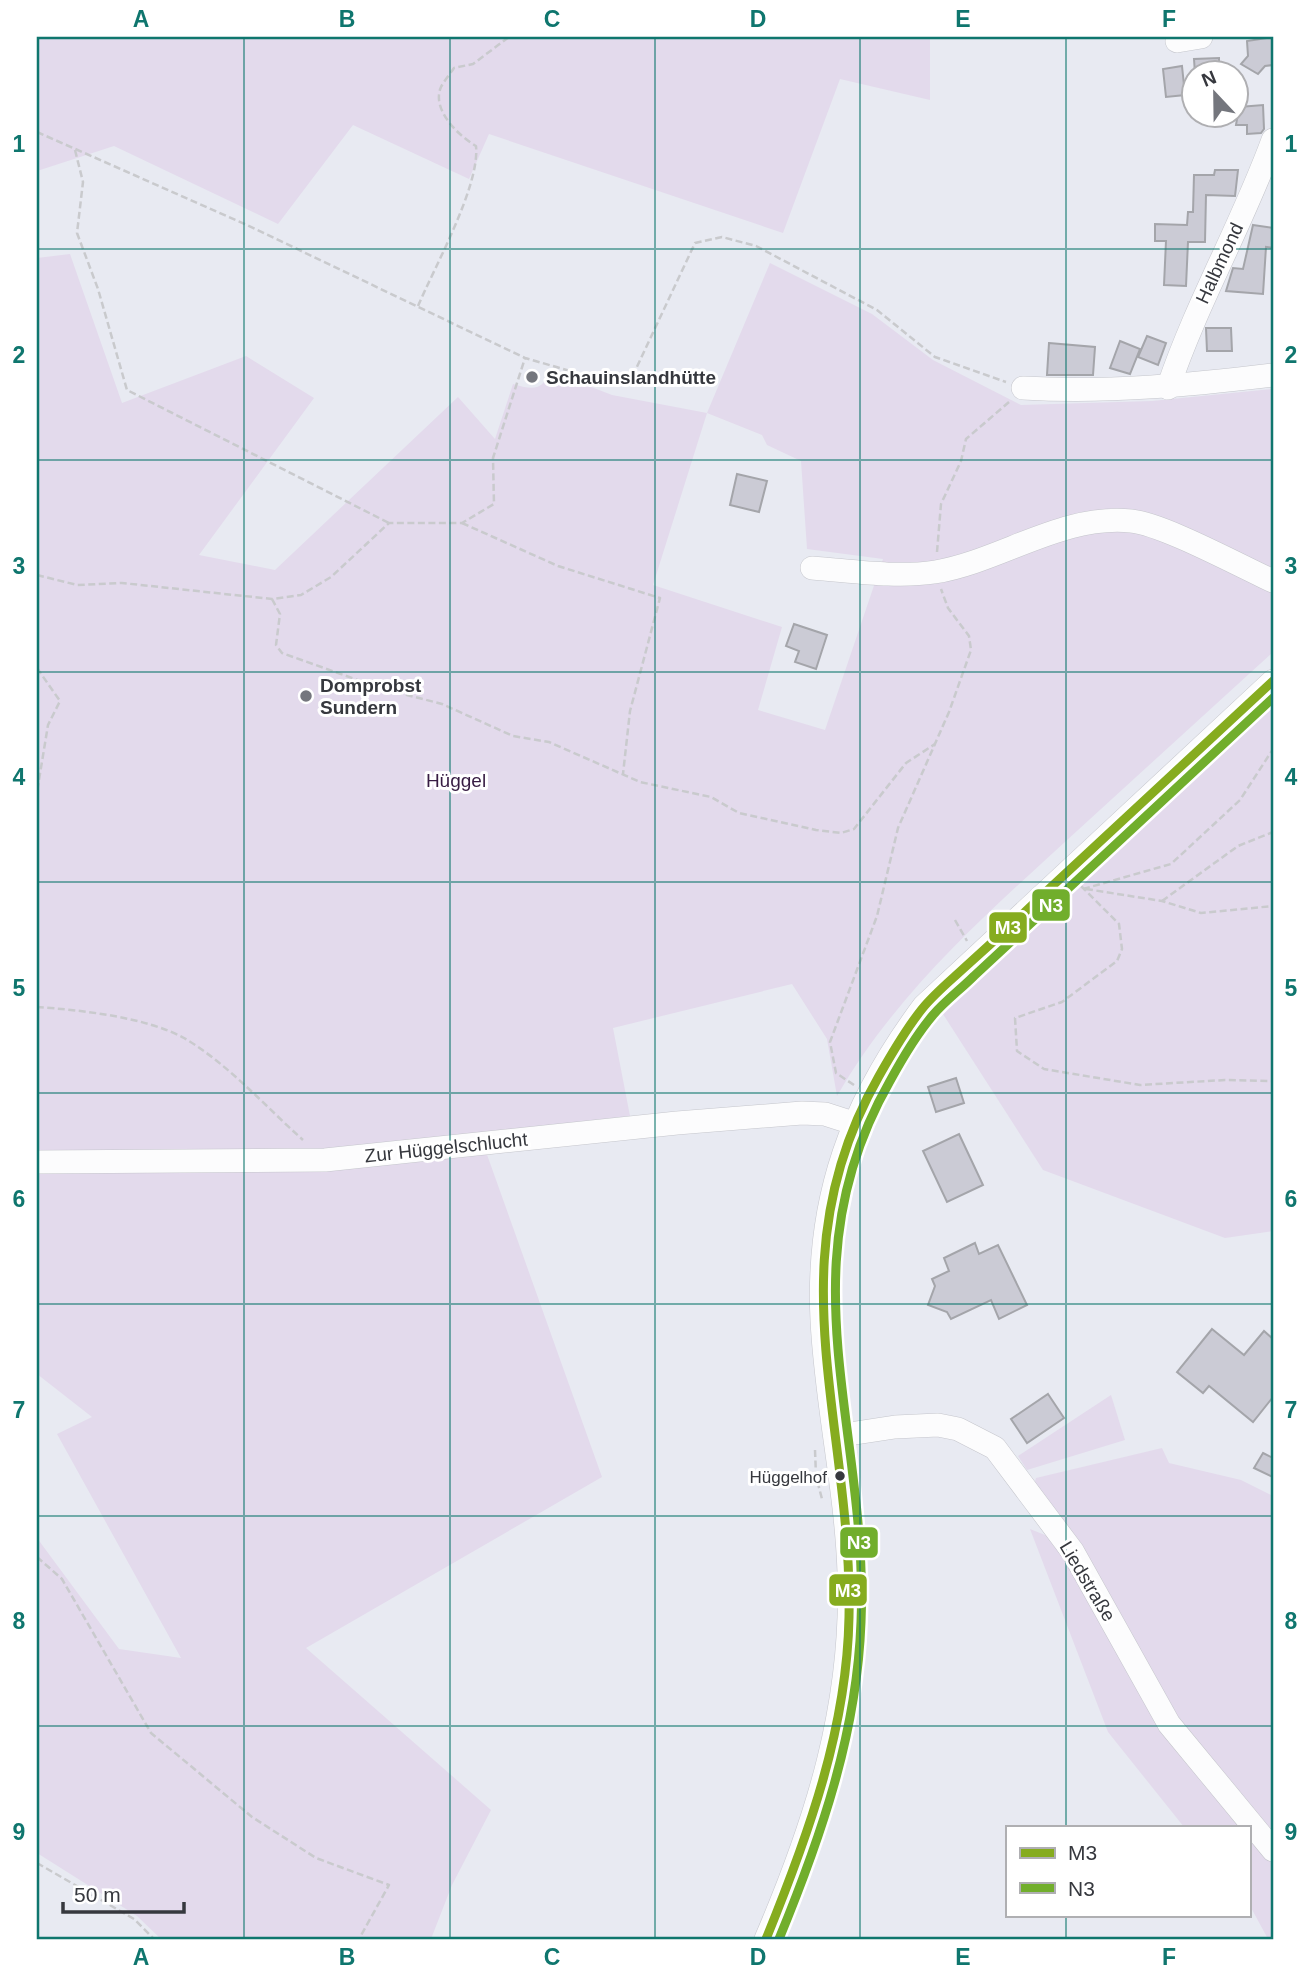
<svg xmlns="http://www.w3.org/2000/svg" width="1310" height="1976" font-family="Arial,sans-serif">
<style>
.green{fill:#e3daec;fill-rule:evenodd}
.building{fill:#cbcbd5;stroke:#a4a5aa;stroke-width:2}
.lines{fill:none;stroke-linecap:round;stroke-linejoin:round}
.minor-casing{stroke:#c5c6cc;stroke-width:24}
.path{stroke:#c9cacd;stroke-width:2.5;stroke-dasharray:7 3.5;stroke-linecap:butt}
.minor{stroke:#fcfcfd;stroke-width:23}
.bus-1-casing{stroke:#fff;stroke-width:14}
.bus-2-casing{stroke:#fff;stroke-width:14}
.bus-1{stroke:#86ac1f;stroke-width:9}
.bus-2{stroke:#71ae2c;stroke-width:9}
.grid{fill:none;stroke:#0f766e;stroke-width:2;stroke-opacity:0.55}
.poi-dot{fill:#74767d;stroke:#fff;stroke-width:2.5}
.bus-dot{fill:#36383e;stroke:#fff;stroke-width:2.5}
.labels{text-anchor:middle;stroke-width:6;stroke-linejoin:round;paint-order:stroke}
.bus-label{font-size:17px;fill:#36383e;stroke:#fff;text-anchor:end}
.street-label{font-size:19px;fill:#36383e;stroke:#fff}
.poi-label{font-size:19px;font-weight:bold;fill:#36383e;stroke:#fff;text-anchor:start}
.park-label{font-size:19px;fill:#371c43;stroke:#fff}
.line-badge{stroke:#fff;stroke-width:2.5}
.badge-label{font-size:19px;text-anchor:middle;font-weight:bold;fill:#fff}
.neatline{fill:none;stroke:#0f766e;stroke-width:2.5}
.grid-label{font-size:23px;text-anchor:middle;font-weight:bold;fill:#0f766e}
</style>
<rect width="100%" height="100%" fill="#e8eaf2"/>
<g class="green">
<polygon points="37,37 930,37 930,100 840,79 783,233 489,134 469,179 353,125 278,224 114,146 37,171"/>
<path d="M70 254 122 403 246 356 314 398 199 555 275 570 458 397 495 439 513 384C532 390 543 391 550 371L612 395 707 413 770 263 872 314 933 360 1021 405 1152 401 1273 389V652C1204 715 1135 778 1066 841 981 919 895 995 837 1096L827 1039 792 984 613 1028 630 1116 338 1150 37 1154V258ZM707 413 762 435 767 445 801 461 807 549 883 559 825 730 758 710 782 627 653 585Z"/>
<polygon points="1273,695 1273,1231 1225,1238 1043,1170 941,1011 1114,840"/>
<polygon points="485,1149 602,1477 306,1648 491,1810 452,1885 431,1939 161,1939 137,1916 37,1853 37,1538 119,1649 181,1658 57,1434 92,1417 37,1374 37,1172"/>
<polygon points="1111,1395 1125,1440 1027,1470 1018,1456"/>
<polygon points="1162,1448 1169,1463 1241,1480 1273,1496 1273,1939 1268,1939 1249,1904 1249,1827 1184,1827 1108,1732 1030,1529 1075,1547 1034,1485 1036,1478"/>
</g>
<g class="building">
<polygon points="1273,37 1273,65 1265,66 1258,74 1241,64 1248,56 1247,41"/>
<polygon points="1219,58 1219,74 1195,74 1194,59"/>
<polygon points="1182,66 1185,95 1166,97 1163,69"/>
<polygon points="1263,105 1264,129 1261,133 1247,134 1247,125 1236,125 1239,107"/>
<polygon points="1215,170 1238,170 1235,196 1206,195 1205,242 1188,242 1186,286 1164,285 1166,241 1155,241 1155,224 1187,225 1188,212 1193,212 1194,175 1214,175"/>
<polygon points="1253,225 1273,228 1273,248 1266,247 1263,294 1226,291 1233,268 1243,269"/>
<polygon points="1206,328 1231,328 1232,351 1207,351"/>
<polygon points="1147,336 1166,343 1158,365 1138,357"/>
<polygon points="1120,341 1140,349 1130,374 1110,368"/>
<polygon points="1049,343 1095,347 1093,375 1047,375"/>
<polygon points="737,474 767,481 759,512 730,505"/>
<polygon points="794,624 827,635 816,669 795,662 799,651 786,646"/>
<polygon points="956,1078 964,1103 936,1112 928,1087"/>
<polygon points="959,1134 983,1185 947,1202 923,1151"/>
<polygon points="975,1243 979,1254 998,1245 1027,1305 999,1319 991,1300 951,1319 947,1312 928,1305 935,1286 932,1279 949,1271 944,1258"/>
<polygon points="1212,1329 1244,1355 1264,1331 1273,1339 1273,1397 1253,1422 1209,1386 1203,1393 1177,1372"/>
<polygon points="1048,1394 1064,1418 1027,1443 1011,1419"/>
<polygon points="1263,1453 1273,1458 1273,1477 1254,1468"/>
</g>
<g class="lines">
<g class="minor-casing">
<g id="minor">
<polyline points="1177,41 1201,37"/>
<path d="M1023 388C1108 393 1189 385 1273 375"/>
<path d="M1168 388C1197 302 1242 225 1273 140"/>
<path d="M812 568C853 571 895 578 935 572 1001 561 1062 514 1131 521 1163 524 1240 566 1273 581"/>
<polyline points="37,1162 325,1160 677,1123 802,1113 825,1114 853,1123"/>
<polyline points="836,1436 895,1427 938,1425 958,1429 995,1448 1073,1552 1169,1724 1273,1850"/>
<path d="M766 1939C817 1820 854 1704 849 1572 846 1487 826 1404 822 1320 816 1199 852 1102 924 1006L1273 681"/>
</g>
</g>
<g class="path">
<polyline points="37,132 247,225 525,358 619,385 635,371 695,243 722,237 756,246 877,310 935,357 1006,382"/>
<polyline points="75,150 83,182 77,233 98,289 127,390 389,523"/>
<path d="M418 306C435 266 480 186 476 146 459 136 431 110 441 87 444 81 450 74 454 68L473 64 509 37"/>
<polyline points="462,523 558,566 660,598 630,711 623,774"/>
<polyline points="937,552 941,504 961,461 966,439 1009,402"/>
<polyline points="37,575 77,585 122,583 272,599 301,595 331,577 389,523 462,523 494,504 493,458 525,358"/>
<polyline points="272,599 280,614 276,645 282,653 380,688 442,704 513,736 549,742 640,782 711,797 739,813 816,830 841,833 854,829 906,763 935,744"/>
<polyline points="37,668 60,701 48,725 37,792"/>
<polyline points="1081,886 1119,924 1122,949 1117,961 1062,1002 1015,1018 1017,1051 1044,1069 1140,1085 1225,1080 1273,1081"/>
<polyline points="1083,889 1171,864 1240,800 1273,749"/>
<polyline points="1086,889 1162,901 1201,913 1273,906"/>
<polyline points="1162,901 1238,846 1273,832"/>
<polyline points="955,920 967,941"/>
<path d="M37 1007C80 1010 146 1017 184 1038 228 1064 265 1106 303 1140"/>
<polyline points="854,1085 836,1073 830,1042 877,916 898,828 949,712 971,650 969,636 948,608 941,589"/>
<polyline points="815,1450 816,1476 822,1499"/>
<polyline points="37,1557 62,1579 151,1733 252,1817 316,1858 389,1885 359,1939"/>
<polyline points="37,1863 134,1919 154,1939"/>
</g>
<use href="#minor" class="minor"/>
<g class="bus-1-casing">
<path id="bus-1" d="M766 1939C808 1836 847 1729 849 1617 853 1423 772 1262 879 1076 892 1053 906 1029 922 1009 934 994 950 981 964 968 993 942 1021 916 1049 889 1124 820 1198 750 1273 681"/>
</g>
<g class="bus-2-casing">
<path id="bus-2" d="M779 1939C821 1837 857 1733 861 1622 869 1428 782 1269 890 1081 902 1059 916 1035 933 1015 945 1001 961 989 974 976 1002 950 1030 924 1058 898 1130 831 1202 764 1273 698"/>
</g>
<use href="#bus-1" class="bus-1"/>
<use href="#bus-2" class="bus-2"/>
</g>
<path class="grid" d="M244 37V1939M450 37V1939M655 37V1939M860 37V1939M1066 37V1827M37 249H1273M37 460H1273M37 672H1273M37 882H1273M37 1093H1273M37 1304H1273M37 1516H1273M37 1726H1273M1066 1915V1939"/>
<g class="poi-dot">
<circle cx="532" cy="377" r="7"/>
<circle cx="306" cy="696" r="7"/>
</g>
<circle class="bus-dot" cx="840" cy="1476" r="6"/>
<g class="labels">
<g class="bus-label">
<text x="827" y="1483">Hüggelhof</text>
</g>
<g class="street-label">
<text transform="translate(1219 263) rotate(-65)" y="7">Halbmond</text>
<text transform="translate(446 1147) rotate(-6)" y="7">Zur Hüggelschlucht</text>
<text transform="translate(1088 1581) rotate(59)" y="7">Liedstraße</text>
</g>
<g class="poi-label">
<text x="546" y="384">Schauinslandhütte</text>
<text x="320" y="692">Domprobst<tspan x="320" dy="22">Sundern</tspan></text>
</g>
<g class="park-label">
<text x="456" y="787">Hüggel</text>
</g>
</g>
<g class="line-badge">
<rect x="1031" y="888" width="40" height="34" rx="7" fill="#71ae2c"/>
<rect x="988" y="911" width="40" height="33" rx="7" fill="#86ac1f"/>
<rect x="839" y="1526" width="40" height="33" rx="7" fill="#71ae2c"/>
<rect x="828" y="1573" width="40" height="34" rx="7" fill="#86ac1f"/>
</g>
<g class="badge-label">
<text x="1051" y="912">N3</text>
<text x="1008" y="934">M3</text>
<text x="859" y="1549">N3</text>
<text x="848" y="1597">M3</text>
</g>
<rect width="1310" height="1976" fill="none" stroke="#ffffff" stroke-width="77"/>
<rect x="1006" y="1826" width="245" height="91" fill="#ffffff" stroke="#afafb2" stroke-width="2"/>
<rect x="1020" y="1848" width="35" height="10" fill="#86ac1f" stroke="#afafb2" stroke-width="2"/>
<text x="1068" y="1860" font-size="21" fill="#36383e">M3</text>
<rect x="1020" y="1883" width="35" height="10" fill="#71ae2c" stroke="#afafb2" stroke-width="2"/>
<text x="1068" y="1896" font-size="21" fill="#36383e">N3</text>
<g transform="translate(1215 94) rotate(338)"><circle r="33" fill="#ffffff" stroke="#afafb2" stroke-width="2"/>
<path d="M0-5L12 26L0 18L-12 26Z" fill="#74767d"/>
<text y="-10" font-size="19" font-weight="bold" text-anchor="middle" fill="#36383e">N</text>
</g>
<path d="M63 1902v10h121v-10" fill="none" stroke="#36383e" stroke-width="3.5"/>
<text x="74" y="1902" font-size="21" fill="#36383e" stroke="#ffffff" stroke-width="5" paint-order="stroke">50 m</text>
<rect x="38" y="38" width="1234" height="1900" class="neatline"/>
<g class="grid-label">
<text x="141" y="27">A</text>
<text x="347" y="27">B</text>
<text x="552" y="27">C</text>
<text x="758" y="27">D</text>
<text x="963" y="27">E</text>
<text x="1169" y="27">F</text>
<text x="19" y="152">1</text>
<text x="1291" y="152">1</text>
<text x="19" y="363">2</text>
<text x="1291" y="363">2</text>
<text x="19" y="574">3</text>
<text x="1291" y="574">3</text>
<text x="19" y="785">4</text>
<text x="1291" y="785">4</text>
<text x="19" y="996">5</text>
<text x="1291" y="996">5</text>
<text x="19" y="1207">6</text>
<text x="1291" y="1207">6</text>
<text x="19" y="1418">7</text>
<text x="1291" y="1418">7</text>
<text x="19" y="1629">8</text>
<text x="1291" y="1629">8</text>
<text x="19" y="1840">9</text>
<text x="1291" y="1840">9</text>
<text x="141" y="1965">A</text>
<text x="347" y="1965">B</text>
<text x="552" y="1965">C</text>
<text x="758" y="1965">D</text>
<text x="963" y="1965">E</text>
<text x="1169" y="1965">F</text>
</g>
</svg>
